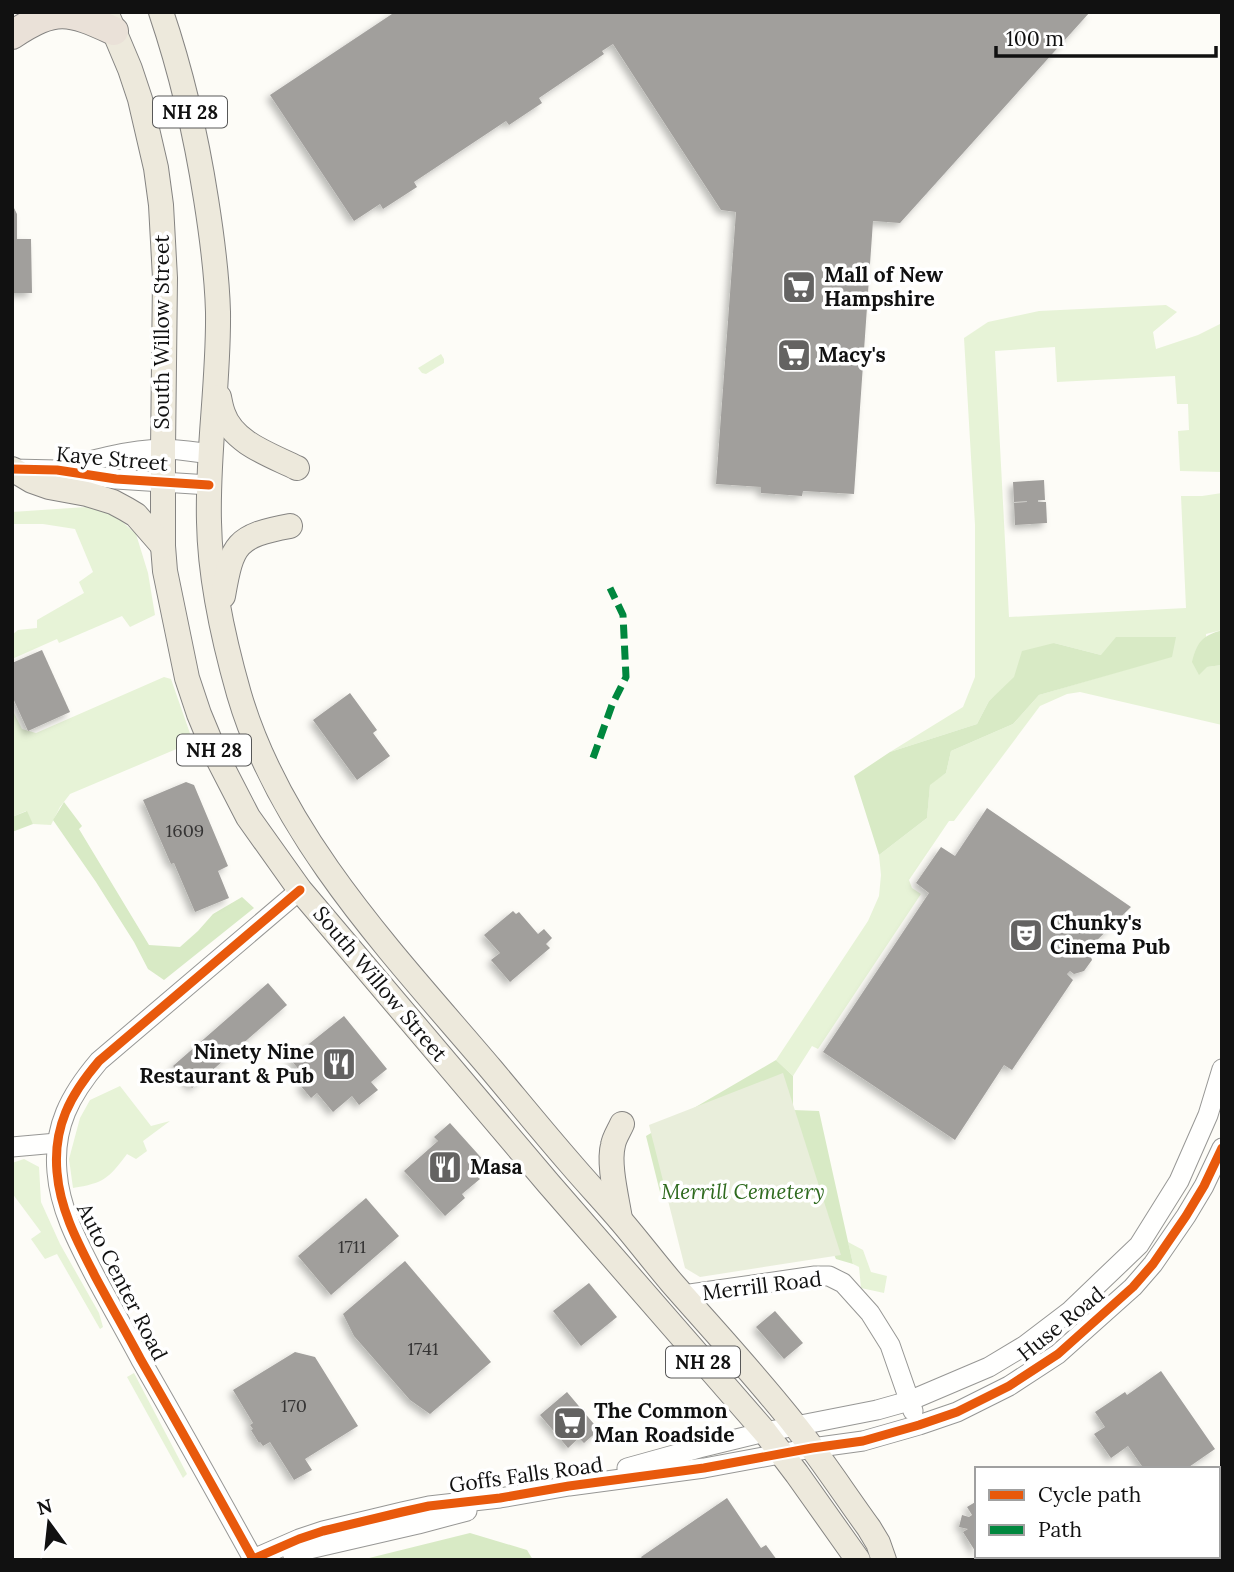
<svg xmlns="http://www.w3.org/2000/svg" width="1234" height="1572" font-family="Lora,serif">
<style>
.green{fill:#e7f3d7}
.forest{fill:#d8eac5}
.cemetery{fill:#e9eedb}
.building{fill:#a19f9c;filter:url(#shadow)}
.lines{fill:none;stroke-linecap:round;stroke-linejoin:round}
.minor-casing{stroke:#979795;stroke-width:21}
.major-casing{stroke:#858482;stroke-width:26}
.highway-casing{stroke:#858482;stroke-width:30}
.minor{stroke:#fffffe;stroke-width:19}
.major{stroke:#ede9dc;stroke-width:24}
.highway{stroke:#eae1d8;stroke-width:28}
.quiet{stroke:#00873e;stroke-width:7;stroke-dasharray:14 7;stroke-linecap:butt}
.cycleway-casing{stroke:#fff;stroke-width:13}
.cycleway{stroke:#e8590c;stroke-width:9}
.labels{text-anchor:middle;stroke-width:7;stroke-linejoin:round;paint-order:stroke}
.number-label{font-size:18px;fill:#353434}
.shield{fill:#fff;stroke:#585858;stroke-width:2}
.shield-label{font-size:19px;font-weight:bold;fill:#111}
.poi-label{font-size:21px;font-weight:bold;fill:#111;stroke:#fff;text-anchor:start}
.street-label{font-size:21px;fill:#111;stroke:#fff}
.park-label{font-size:21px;font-style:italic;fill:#2f6b1f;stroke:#fff}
</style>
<defs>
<filter id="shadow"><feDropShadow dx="-4" dy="4" stdDeviation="3.5" flood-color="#0004"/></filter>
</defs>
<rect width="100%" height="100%" fill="#fdfcf7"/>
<g class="green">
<polygon points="1166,305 1177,312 1153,332 1156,349 1198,335 1222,323 1222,472 1180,471 1178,431 1189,430 1188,404 1177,404 1175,376 1057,382 1055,347 995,351 1009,617 1186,608 1181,496 1202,496 1222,493 1222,630 1206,634 1207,667 1222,665 1222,725 1080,692 1067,694 1040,706 954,821 949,821 909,880 912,888 921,894 818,1049 812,1046 793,1076 776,1060 868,921 879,896 881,875 879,855 927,818 930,784 946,773 951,751 1013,724 1039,695 1172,656 1101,655 1054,643 989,701 977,724 890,752 963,707 975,677 975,525 964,338 988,322 1039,311"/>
<polygon points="441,354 444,359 444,363 426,374 422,373 418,368"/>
<polygon points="86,507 101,509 117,517 136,534 148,573 155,615 130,627 122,616 59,643 57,639 12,659 12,635 18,630 37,628 37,620 84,593 79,582 93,572 75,529 43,524 12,524 12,512"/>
<polygon points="164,677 171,679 193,742 70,794 60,807 51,825 33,824 26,811 12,817 12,714 14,713 22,729 36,733"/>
<path d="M120 1086 151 1126 170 1121 143 1141 147 1151 136 1159 127 1154C108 1179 104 1183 73 1188L69 1159 80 1118 90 1100Z"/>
<polygon points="24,1159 39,1167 41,1202 60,1244 99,1313 103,1327 100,1329 57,1254 45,1259 31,1239 41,1232 12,1193 12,1163"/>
<polygon points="848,1242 863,1250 871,1272 887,1276 884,1293 861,1288 859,1267 853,1264"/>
<polygon points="134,1373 187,1474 183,1478 127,1377"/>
</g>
<g class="forest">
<path d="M1222 630V665L1207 667 1199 675 1192 662C1197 642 1202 636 1222 630Z"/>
<polygon points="1116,637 1176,637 1172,657 1039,695 1013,724 951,751 946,773 930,785 927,818 879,855 854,776 890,752 977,724 989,701 1014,677 1022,651 1054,643 1101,655"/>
<polygon points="64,802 82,826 79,829 149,945 180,947 198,931 213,914 242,897 254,908 164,980 148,969 134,942 96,882 53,820"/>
<polygon points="27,811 33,824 12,832 12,817"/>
<polygon points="776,1060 793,1076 793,1110 819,1111 853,1264 836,1259 818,1221 686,1194 662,1200 646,1136"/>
<polygon points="470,1533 527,1550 533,1560 361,1560"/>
</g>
<polygon class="cemetery" points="783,1073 841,1255 700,1277 685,1268 649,1125"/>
<g class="building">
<polygon points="395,12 1090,12 900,223 873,221 854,494 803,491 802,496 761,493 761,487 716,484 736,212 721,210 613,44 602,51 604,54 539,98 542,103 509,125 506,121 414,182 417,187 383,209 380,204 354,221 270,95"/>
<polygon points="12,204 17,214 17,239 31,239 32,293 12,293"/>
<polygon points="1044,480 1045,500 1038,500 1038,502 1046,502 1047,523 1015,525 1014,503 1027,502 1027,501 1014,502 1013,482"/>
<polygon points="42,650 70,712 28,731 12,696 12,663"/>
<polygon points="350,693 377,730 373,733 390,756 357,780 313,720"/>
<polygon points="186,782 194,785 228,866 218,871 229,898 195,912 174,863 171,864 143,800"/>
<polygon points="987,808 1131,907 1088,949 1092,960 1084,971 1074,974 1070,971 1067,974 1073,980 1012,1070 1004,1065 955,1140 823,1052 929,893 916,883 941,847 955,856"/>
<polygon points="513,911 516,914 519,912 538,934 544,929 552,938 546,944 550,948 510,982 491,960 500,953 484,935"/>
<polygon points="268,983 287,1005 192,1088 173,1066"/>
<polygon points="344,1016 387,1069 371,1082 378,1090 359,1105 352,1096 333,1112 317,1093 311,1098 300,1085 307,1079 290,1059"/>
<polygon points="450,1123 486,1163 474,1173 480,1179 462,1194 465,1198 445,1216 404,1171 438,1141 434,1137"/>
<polygon points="366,1198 399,1236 331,1295 298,1256"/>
<polygon points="405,1261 491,1362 430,1414 410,1400 354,1336 343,1314"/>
<polygon points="589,1283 617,1317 581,1346 553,1311"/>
<polygon points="775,1311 803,1343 784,1359 756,1327"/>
<polygon points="295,1352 315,1357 358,1426 305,1459 312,1470 294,1480 270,1442 263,1446 260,1442 259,1443 251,1430 253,1429 250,1425 253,1423 233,1390"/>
<polygon points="1161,1371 1215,1449 1186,1469 1144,1469 1128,1446 1111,1458 1094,1434 1105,1427 1095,1412 1125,1392 1127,1395"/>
<polygon points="567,1392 599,1430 584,1443 579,1438 568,1448 540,1415"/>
<polygon points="727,1498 761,1548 766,1545 777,1560 643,1560 641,1557"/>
<polygon points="977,1501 977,1554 963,1532 968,1529 959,1527 962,1515 969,1517 972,1515 967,1507"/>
<polygon points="981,1556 1018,1556 1020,1560 983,1560"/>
</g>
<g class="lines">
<g class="minor-casing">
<g id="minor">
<path d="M64 468C96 459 129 450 162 449 178 449 195 452 211 454"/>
<polyline points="13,469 57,470 116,479 209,485"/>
<polyline points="12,1147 57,1143"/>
<polyline points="683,1295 815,1276 829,1276 843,1283 870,1313 890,1345 913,1411"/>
<polyline points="627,1468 699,1448 765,1432 877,1410 909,1401 989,1367 1024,1346 1070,1311 1139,1245 1179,1181 1208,1115 1222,1069"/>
<polyline points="292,1553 418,1524 467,1511"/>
<path d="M253 1559C216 1492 179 1426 141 1360 126 1332 110 1304 95 1276 78 1243 60 1210 57 1172 53 1127 70 1095 99 1061L300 890"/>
<polyline points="251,1560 299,1539 323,1531 402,1512 429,1506 500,1498 569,1486 704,1468 812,1448 863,1441 919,1425 957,1412 1009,1386 1058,1354 1133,1287 1153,1264 1186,1216 1204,1186 1222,1148"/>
</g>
</g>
<g class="major-casing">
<g id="major">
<polyline points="106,12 130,69 140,99 156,168 161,205 165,278 163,449 163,546 165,571 187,678 199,714 216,755 248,817 300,890 549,1184 765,1432 797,1474 858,1560"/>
<path d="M161 12C182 74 196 135 206 199 212 237 217 274 218 312 219 382 207 452 209 522 210 580 223 638 239 694 281 838 396 957 491 1069 517 1100 543 1132 570 1163 587 1183 605 1202 622 1222 639 1242 655 1263 672 1283 714 1331 758 1378 797 1428 823 1461 845 1495 869 1528L878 1543 884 1560"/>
<path d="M219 397C220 402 221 408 223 413 233 443 271 455 297 468"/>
<polyline points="12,469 32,481 49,487 87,494 113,502 126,509 136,515 163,546"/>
<path d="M223 596C232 544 236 536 290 526"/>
<path d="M620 1219C617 1199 608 1164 613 1145 614 1138 619 1131 622 1124"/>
</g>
</g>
<g class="highway-casing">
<path id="highway" d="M12 35C56 6 68 10 114 31"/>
</g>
<use href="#minor" class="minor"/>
<use href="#major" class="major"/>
<use href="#highway" class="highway"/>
<polyline class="quiet" points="593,758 612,705 626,677 623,615 610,588"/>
<g class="cycleway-casing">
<g id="cycleway">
<polyline points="12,469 57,470 116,479 209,485"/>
<path d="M253 1559C216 1492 179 1426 141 1360 126 1332 110 1304 95 1276 78 1243 60 1210 57 1172 53 1127 70 1095 99 1061L300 890"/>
<polyline points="251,1560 299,1539 323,1531 402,1512 429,1506 500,1498 569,1486 704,1468 812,1448 863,1441 919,1425 957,1412 1009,1386 1058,1354 1133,1287 1153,1264 1186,1216 1204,1186 1222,1148"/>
</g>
</g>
<use href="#cycleway" class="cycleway"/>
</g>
<defs>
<g id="supermarket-square" transform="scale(1.75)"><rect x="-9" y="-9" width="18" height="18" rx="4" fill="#646362" stroke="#fff"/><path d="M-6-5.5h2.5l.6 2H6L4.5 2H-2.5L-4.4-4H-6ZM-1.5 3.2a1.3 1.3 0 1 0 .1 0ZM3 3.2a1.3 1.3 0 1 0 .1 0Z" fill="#fff"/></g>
<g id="theatre-square" transform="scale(1.75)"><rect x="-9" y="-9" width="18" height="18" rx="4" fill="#646362" stroke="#fff"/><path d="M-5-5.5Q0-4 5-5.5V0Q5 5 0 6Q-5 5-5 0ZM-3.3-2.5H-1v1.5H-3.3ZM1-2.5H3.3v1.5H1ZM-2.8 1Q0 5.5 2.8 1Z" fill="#fff"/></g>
<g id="restaurant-square" transform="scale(1.75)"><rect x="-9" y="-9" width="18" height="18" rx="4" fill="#646362" stroke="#fff"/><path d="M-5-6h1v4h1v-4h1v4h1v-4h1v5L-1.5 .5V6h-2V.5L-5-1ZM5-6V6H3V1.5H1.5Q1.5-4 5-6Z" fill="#fff"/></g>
</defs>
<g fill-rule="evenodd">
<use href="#supermarket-square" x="799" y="287"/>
<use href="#supermarket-square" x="794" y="355"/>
<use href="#theatre-square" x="1026" y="935"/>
<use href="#restaurant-square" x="339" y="1064"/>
<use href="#restaurant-square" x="445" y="1167"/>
<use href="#supermarket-square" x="570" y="1423"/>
</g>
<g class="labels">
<g class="number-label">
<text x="185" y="837">1609</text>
<text x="352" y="1253">1711</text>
<text x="423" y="1355">1741</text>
<text x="294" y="1412">170</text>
</g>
<g class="shield">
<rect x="153" y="96.5" width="74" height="31" rx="5"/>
<rect x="177" y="734.5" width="74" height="31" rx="5"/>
<rect x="666" y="1346.5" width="74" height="31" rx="5"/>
</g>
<g class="shield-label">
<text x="190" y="119">NH 28</text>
<text x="214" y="757">NH 28</text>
<text x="703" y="1369">NH 28</text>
</g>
<g class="poi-label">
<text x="824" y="282">Mall of New<tspan x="824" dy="24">Hampshire</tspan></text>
<text x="818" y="362">Macy's</text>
<text x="1050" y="930">Chunky's<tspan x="1050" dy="24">Cinema Pub</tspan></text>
<text x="314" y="1059" text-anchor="end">Ninety Nine<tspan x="314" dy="24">Restaurant &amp; Pub</tspan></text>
<text x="470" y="1174">Masa</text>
<text x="594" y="1418">The Common<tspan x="594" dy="24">Man Roadside</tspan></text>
</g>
<g class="street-label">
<text transform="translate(162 332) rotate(-90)" y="7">South Willow Street</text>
<text transform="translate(112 459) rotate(5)" y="7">Kaye Street</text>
<text transform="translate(380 984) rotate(50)" y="7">South Willow Street</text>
<text transform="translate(122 1282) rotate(63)" y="7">Auto Center Road</text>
<text transform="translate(762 1286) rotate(-7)" y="7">Merrill Road</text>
<text transform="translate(1061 1324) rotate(-39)" y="7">Huse Road</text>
<text transform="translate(526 1475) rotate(-8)" y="7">Goffs Falls Road</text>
</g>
<g class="park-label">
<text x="743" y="1199">Merrill Cemetery</text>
</g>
</g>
<rect width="1234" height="1572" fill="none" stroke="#111111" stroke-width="28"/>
<rect x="975" y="1467" width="245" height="91" fill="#ffffff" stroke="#a0a0a0" stroke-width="2"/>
<rect x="989" y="1490" width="35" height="10" fill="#e8590c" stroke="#a0a0a0" stroke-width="2"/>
<text x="1038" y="1502" font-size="21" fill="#111111">Cycle path</text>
<rect x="989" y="1525" width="35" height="10" fill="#00873e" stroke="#a0a0a0" stroke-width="2"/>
<text x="1038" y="1537" font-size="21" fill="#111111">Path</text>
<g transform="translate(49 1523) rotate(345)" stroke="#ffffff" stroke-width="5" paint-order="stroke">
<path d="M0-5L12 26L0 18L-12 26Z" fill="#111111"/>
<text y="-10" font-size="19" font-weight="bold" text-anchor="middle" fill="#111111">N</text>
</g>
<path d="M996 46v10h220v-10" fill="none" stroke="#111111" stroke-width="3.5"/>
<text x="1006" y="46" font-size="21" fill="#111111" stroke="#ffffff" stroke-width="5" paint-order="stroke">100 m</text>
</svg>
